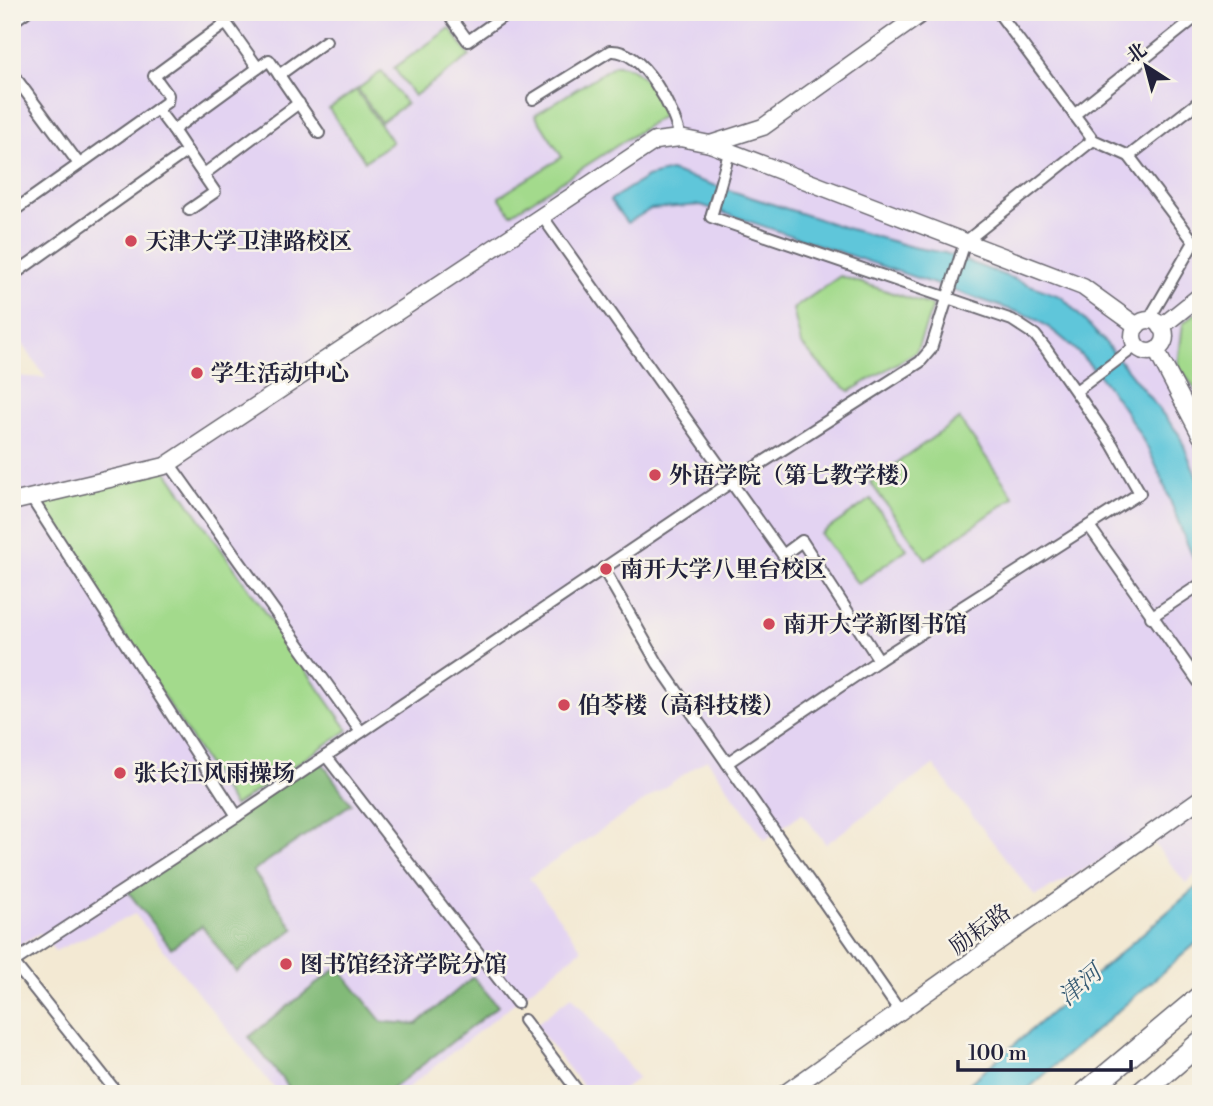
<svg xmlns="http://www.w3.org/2000/svg" width="1213" height="1106" font-family="'Libre Bodoni','Noto Serif SC',serif">
<style>
.built{fill:#e3d3f2}
.green{fill:#a3da8c;stroke:#627e64;stroke-width:2}
.forest{fill:#82ba78;stroke:#526e5a;stroke-width:2}
.water{fill:#5ec6da;stroke:#40748a;stroke-width:2}
.lines{fill:none;stroke-linecap:round;stroke-linejoin:round}
.street-casing{stroke:#6b6870;stroke-width:14}
.secondary-casing{stroke:#6b6870;stroke-width:19}
.highway-casing{stroke:#6b6870;stroke-width:24}
.street{stroke:#fff;stroke-width:10}
.secondary{stroke:#fff;stroke-width:16}
.highway{stroke:#fff;stroke-width:21}
.poi-dot{fill:#d1495b;stroke:#f7f3e8;stroke-width:2.5}
.labels{text-anchor:middle;stroke-width:5;stroke-linejoin:round;paint-order:stroke}
.poi-label{font-size:23px;font-weight:bold;fill:#22223b;stroke:#f7f3e8;text-anchor:start}
.street-label{font-size:23px;fill:#22223b;stroke:#f7f3e8}
.water-label{font-size:24px;font-style:italic;fill:#375b73;stroke:#f7f3e8}
</style>
<rect width="100%" height="100%" fill="#f7f3e8"/>
<filter id="ink" filterUnits="userSpaceOnUse"><feTurbulence type="fractalNoise" baseFrequency=".0143" numOctaves="2"/><feDisplacementMap in="SourceGraphic" scale="14" xChannelSelector="R" yChannelSelector="G"/><feConvolveMatrix kernelMatrix="1 2 1 2 8 2 1 2 1" color-interpolation-filters="sRGB"/></filter>
<filter id="wash" filterUnits="userSpaceOnUse"><feTurbulence type="fractalNoise" baseFrequency=".00686" numOctaves="4" result="noise"/><feDisplacementMap in="SourceGraphic" scale="28" xChannelSelector="R" yChannelSelector="G"/><feGaussianBlur stdDeviation="1.57" result="paint"/><feColorMatrix in="noise" values="0 0 0 0 0 0 0 0 0 0 0 0 0 0 0 0 0 1.4 0 .05"/><feComposite in="paint" operator="in"/></filter>
<g filter="url(#wash)">
<rect width="100%" height="100%" fill="#f3e9d3"/>
<g class="built">
<polygon points="12,12 1201,12 1201,870 1186,883 1148,836 1035,896 933,765 826,844 802,813 765,840 707,759 529,878 582,949 400,1094 279,1094 135,914 55,951 40,933 12,949 12,376 46,378 12,328"/>
<polygon points="572,996 638,1078 617,1094 589,1094 535,1025"/>
</g>
<g class="green">
<polygon points="450,28 470,56 414,96 394,68"/>
<path d="M615 65C642 63 654 94 666 114L511 214 499 197 562 157 535 115Z"/>
<polygon points="382,71 406,104 381,122 358,89"/>
<polygon points="356,90 392,142 365,161 329,109"/>
<polygon points="840,276 933,306 916,352 850,391 834,380 801,344 793,309"/>
<polygon points="1201,309 1201,398 1178,365 1183,323"/>
<polygon points="959,419 1014,497 926,559 870,482"/>
<polygon points="166,470 348,730 234,806 39,502"/>
<polygon points="871,499 907,549 858,584 821,534"/>
</g>
<g class="forest">
<polygon points="319,758 351,804 253,871 294,929 236,972 202,926 171,948 126,889"/>
<polygon points="338,967 382,1022 417,1024 473,977 498,1006 385,1094 294,1094 249,1037"/>
</g>
<g class="water">
<path d="M670 171 846 228 912 247 945 253 1062 297 1105 342 1179 434 1201 487V573C1179 533 1169 489 1148 449 1122 401 1081 344 1032 317L701 205 651 209 627 223 610 200 647 177Z"/>
<polygon points="1201,883 1201,939 1022,1094 957,1094"/>
</g>
</g>
<g filter="url(#ink)">
<g class="lines">
<g class="street-casing">
<g id="street">
<polyline points="447,12 468,41 509,12"/>
<polyline points="998,12 1093,140"/>
<polyline points="12,22 26,12"/>
<polyline points="12,73 79,164"/>
<polyline points="279,75 319,133"/>
<path d="M533 99 610 51C643 48 675 111 680 138"/>
<polyline points="157,109 173,130"/>
<polyline points="1074,115 1201,13"/>
<polyline points="187,151 215,192 189,210"/>
<polyline points="1129,156 1201,100"/>
<polyline points="204,174 299,103"/>
<polyline points="12,212 167,102 168,95 154,76 226,23 258,68"/>
<polyline points="542,216 783,555 802,541 879,660"/>
<polyline points="13,275 187,151 173,130 269,60 279,75 326,41"/>
<polyline points="1076,391 1136,346"/>
<polyline points="169,463 361,732"/>
<polyline points="30,496 237,816"/>
<polyline points="1089,526 1201,685"/>
<polyline points="603,568 658,664 901,1013"/>
<polyline points="1151,617 1201,584"/>
<polyline points="326,756 517,1003"/>
<polyline points="727,763 879,660 1140,493 1112,444 1046,349 1035,335 1012,320 711,217 729,153"/>
<polyline points="12,963 237,816 724,487 920,362 931,349 965,242 1093,140 1129,156 1194,242 1148,321"/>
<polyline points="14,963 118,1094"/>
<polyline points="524,1020 580,1094"/>
</g>
</g>
<g class="secondary-casing">
<g id="secondary">
<polyline points="710,144 763,127 924,12"/>
<circle cx="1149" cy="336" r="16"/>
<polyline points="1161,327 1201,295"/>
<polyline points="1156,350 1201,436"/>
<polyline points="12,502 165,466 655,141 680,138 710,144 1083,287 1137,326"/>
<polyline points="784,1094 1201,798"/>
</g>
</g>
<g class="highway-casing">
<g id="highway">
<polyline points="1084,1094 1201,996"/>
<polyline points="1140,1094 1201,1042"/>
</g>
</g>
<use href="#street" class="street"/>
<use href="#secondary" class="secondary"/>
<use href="#highway" class="highway"/>
</g>
</g>
<g class="poi-dot">
<circle cx="131" cy="241" r="7"/>
<circle cx="197" cy="373" r="7"/>
<circle cx="655" cy="475" r="7"/>
<circle cx="606" cy="569" r="7"/>
<circle cx="769" cy="624" r="7"/>
<circle cx="564" cy="705" r="7"/>
<circle cx="120" cy="773" r="7"/>
<circle cx="286" cy="964" r="7"/>
</g>
<g class="labels">
<g class="poi-label">
<text x="145" y="249">天津大学卫津路校区</text>
<text x="211" y="381">学生活动中心</text>
<text x="669" y="483">外语学院（第七教学楼）</text>
<text x="620" y="577">南开大学八里台校区</text>
<text x="783" y="632">南开大学新图书馆</text>
<text x="578" y="713">伯苓楼（高科技楼）</text>
<text x="134" y="781">张长江风雨操场</text>
<text x="300" y="972">图书馆经济学院分馆</text>
</g>
<g class="street-label">
<text transform="translate(980 929) rotate(-36)" y="8">励耘路</text>
</g>
<g class="water-label">
<text transform="translate(1080 985) rotate(-41)" y="8">津河</text>
</g>
</g>
<rect width="1213" height="1106" fill="none" stroke="#f7f3e8" stroke-width="42"/>
<g transform="translate(1146 66) rotate(324)" stroke="#f7f3e8" stroke-width="5" paint-order="stroke">
<path d="M0-5L12 26L0 18L-12 26Z" fill="#22223b"/>
<text y="-10" font-size="19" font-weight="bold" text-anchor="middle" fill="#22223b">北</text>
</g>
<path d="M958 1060v10h173v-10" fill="none" stroke="#22223b" stroke-width="3.5"/>
<text x="968" y="1060" font-size="21" fill="#22223b" stroke="#f7f3e8" stroke-width="5" paint-order="stroke">100 m</text>
</svg>
